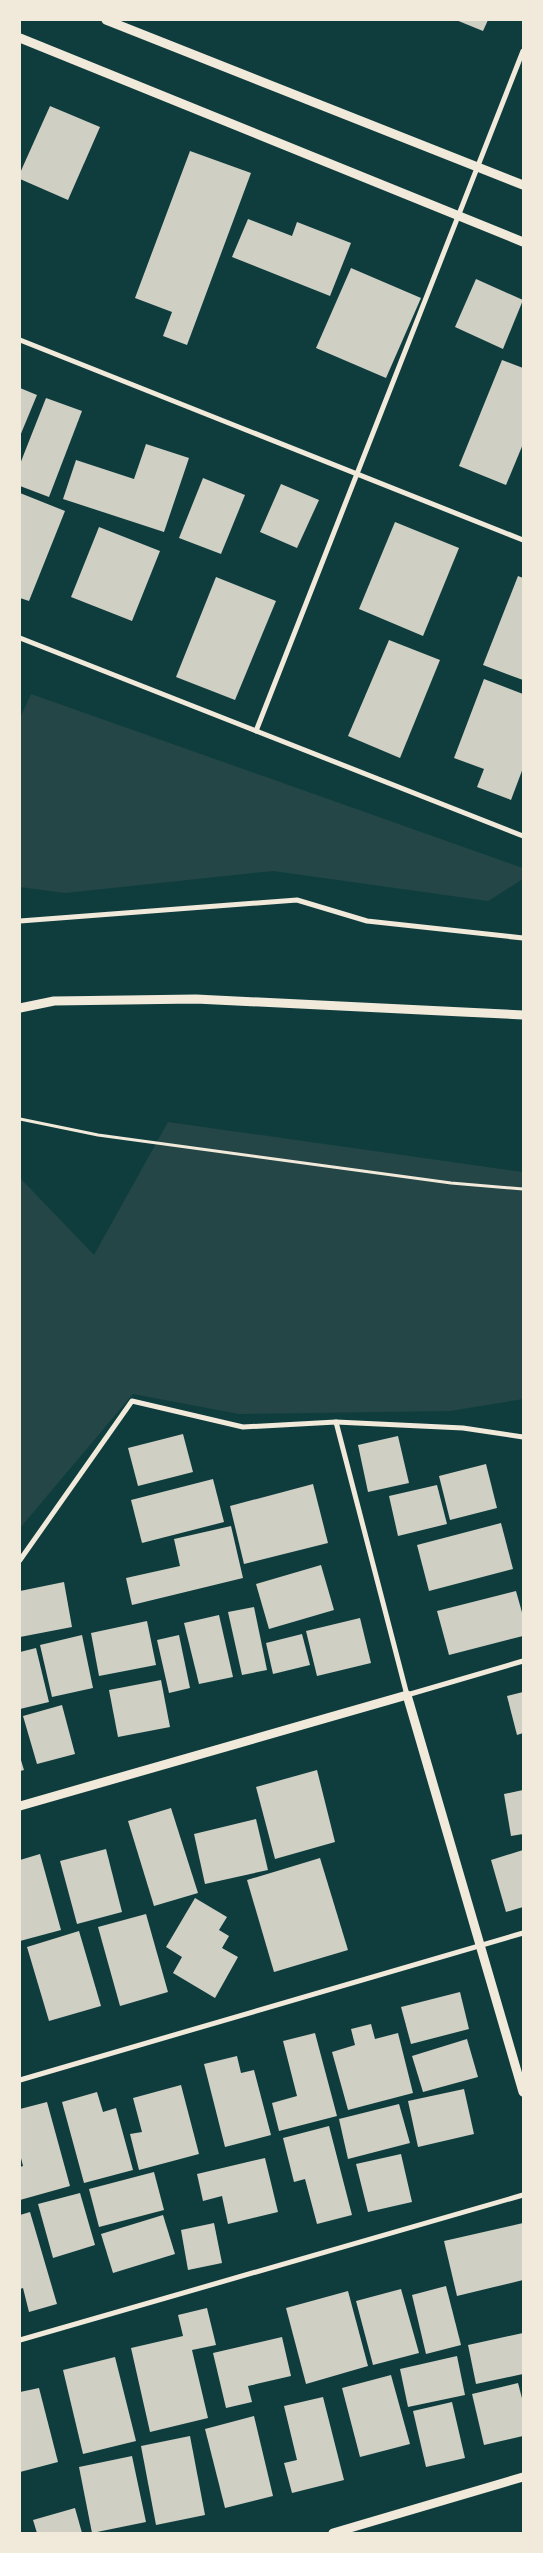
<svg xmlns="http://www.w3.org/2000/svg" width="543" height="2553" font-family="'Fira Sans Condensed',sans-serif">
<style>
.green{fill:#244646}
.building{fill:#cfcfc3}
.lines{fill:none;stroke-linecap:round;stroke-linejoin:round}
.path{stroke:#f1e9da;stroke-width:3}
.minor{stroke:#f1e9da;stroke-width:5}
.tertiary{stroke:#f1e9da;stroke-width:9}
</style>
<rect width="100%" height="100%" fill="#0f3d3e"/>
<g class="green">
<polygon points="31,694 523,868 523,879 488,901 273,871 65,893 20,887 20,718"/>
<polygon points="168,1122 523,1172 523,1399 450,1411 239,1414 133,1394 20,1528 20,1178 94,1255"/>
</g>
<g class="building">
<polygon points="456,20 488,20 483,31"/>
<polygon points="50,106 100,127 68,200 20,179 20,173"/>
<polygon points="190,151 251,173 187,345 163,336 172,312 135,298"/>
<polygon points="248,219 292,236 297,222 351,243 330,296 232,257"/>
<polygon points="351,268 421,298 386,378 316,348"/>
<polygon points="476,279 523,300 503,349 455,327"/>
<polygon points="502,360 523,368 523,444 506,485 459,466"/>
<polygon points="20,388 37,395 20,436"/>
<polygon points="46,398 82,411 49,497 20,486 20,464"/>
<polygon points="146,444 189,458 164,532 63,499 76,460 134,479"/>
<polygon points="203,478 245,495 221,554 179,538"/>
<polygon points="281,484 319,500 297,548 260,532"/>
<polygon points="20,493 65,511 29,601 20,598"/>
<polygon points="395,522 459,548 423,636 359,609"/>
<polygon points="99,527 160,551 132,621 71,597"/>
<polygon points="518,576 523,578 523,680 483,665"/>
<polygon points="216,577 276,601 235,700 176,677"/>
<polygon points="389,640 440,660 400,758 348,736"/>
<polygon points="484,679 523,694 523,768 511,800 477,787 484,769 454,758"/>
<polygon points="183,1434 193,1472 138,1486 128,1448"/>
<polygon points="398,1436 409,1483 368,1492 358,1445"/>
<polygon points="486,1464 497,1508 450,1520 439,1476"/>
<polygon points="213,1479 224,1522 142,1543 131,1500"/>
<polygon points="313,1484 328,1543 244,1564 230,1506"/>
<polygon points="437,1485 447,1524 398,1536 389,1496"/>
<polygon points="501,1523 513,1569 429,1591 417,1545"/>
<polygon points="231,1526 243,1578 132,1605 126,1578 180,1566 174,1539"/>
<polygon points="321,1565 334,1610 269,1629 256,1584"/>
<polygon points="64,1582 72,1627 20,1637 20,1591"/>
<polygon points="516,1591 523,1616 523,1636 449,1655 437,1611"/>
<polygon points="254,1607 267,1670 242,1675 228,1612"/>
<polygon points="219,1615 233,1677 199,1684 184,1623"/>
<polygon points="360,1618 371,1663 317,1676 306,1631"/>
<polygon points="147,1621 156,1665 99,1676 91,1633"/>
<polygon points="302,1634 310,1665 273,1674 266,1643"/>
<polygon points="82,1635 93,1688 52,1697 40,1645"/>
<polygon points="179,1635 190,1688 169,1693 157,1640"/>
<polygon points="36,1648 49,1702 20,1709 20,1652"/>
<polygon points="161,1680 170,1727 118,1737 109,1690"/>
<polygon points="523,1692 523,1733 517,1735 507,1696"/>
<polygon points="62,1705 75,1754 37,1764 23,1716"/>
<polygon points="20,1757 24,1770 20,1771"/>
<polygon points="317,1770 335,1842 275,1859 256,1787"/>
<polygon points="523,1790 523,1834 511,1836 504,1794"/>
<polygon points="171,1808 198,1893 154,1906 128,1821"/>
<polygon points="256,1819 268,1870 205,1884 194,1834"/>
<polygon points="106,1849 122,1912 77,1924 60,1861"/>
<polygon points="523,1850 523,1907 506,1912 491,1860"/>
<polygon points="40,1854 61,1930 20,1941 20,1860"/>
<polygon points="320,1858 348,1950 274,1972 247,1880"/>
<polygon points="195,1898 227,1917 219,1930 229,1936 222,1948 238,1957 215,1998 173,1973 182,1957 166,1947"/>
<polygon points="146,1914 168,1992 120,2006 98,1927"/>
<polygon points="79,1931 101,2006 49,2021 27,1947"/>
<polygon points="460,1992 469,2029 411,2044 401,2007"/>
<polygon points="371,2024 375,2039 398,2033 413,2093 348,2110 332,2052 355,2045 351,2029"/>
<polygon points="315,2033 337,2116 279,2131 272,2103 297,2096 283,2041"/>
<polygon points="467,2039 478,2077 423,2092 412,2056"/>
<polygon points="237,2056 241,2073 254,2070 271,2135 225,2147 204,2064"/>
<polygon points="181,2085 199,2154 139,2170 130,2134 142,2132 133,2098"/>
<polygon points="464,2089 474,2134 418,2147 408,2101"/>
<polygon points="97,2092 103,2112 116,2108 133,2170 84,2183 62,2102"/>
<polygon points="47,2102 70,2186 20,2200 20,2167 23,2166 20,2154 20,2109"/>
<polygon points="399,2104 410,2143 348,2159 339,2119"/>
<polygon points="329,2126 352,2215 317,2224 305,2179 294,2182 283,2138"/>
<polygon points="401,2154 412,2202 368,2212 356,2164"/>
<polygon points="265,2158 278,2212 228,2224 222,2196 203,2201 197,2174"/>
<polygon points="154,2172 164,2210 99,2227 89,2189"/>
<polygon points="80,2193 95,2245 53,2258 38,2204"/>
<polygon points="30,2212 57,2304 29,2312 23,2288 20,2289 20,2215"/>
<polygon points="163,2215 175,2254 113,2273 101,2234"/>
<polygon points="214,2223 222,2263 188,2270 181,2230"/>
<polygon points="523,2223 523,2280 457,2296 444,2241"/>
<polygon points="446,2286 461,2345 426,2354 412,2295"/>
<polygon points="401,2289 419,2353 373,2365 356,2301"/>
<polygon points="348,2291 368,2366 306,2384 286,2308"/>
<polygon points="207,2308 216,2345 192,2350 208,2418 150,2432 131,2348 183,2336 178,2315"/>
<polygon points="523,2333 523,2374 476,2384 468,2345"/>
<polygon points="282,2337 291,2376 248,2386 252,2402 226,2408 213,2353"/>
<polygon points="457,2356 465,2395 408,2407 400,2369"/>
<polygon points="115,2357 136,2441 83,2454 63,2370"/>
<polygon points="391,2375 410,2444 360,2457 342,2388"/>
<polygon points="518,2383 523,2402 523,2436 484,2445 472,2394"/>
<polygon points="39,2388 58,2462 20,2472 20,2392"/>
<polygon points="323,2397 344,2480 292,2493 284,2463 297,2460 284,2406"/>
<polygon points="452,2402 465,2458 426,2467 413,2411"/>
<polygon points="254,2416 273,2496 225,2508 205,2429"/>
<polygon points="190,2436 205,2515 156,2525 141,2446"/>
<polygon points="132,2456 146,2522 92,2533 79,2467"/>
<polygon points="75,2508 82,2533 37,2533 33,2520"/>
</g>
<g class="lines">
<polyline class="path" points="20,1119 98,1135 451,1183 523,1189"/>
<g class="minor">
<polyline points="20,340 523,540"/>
<polyline points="20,638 523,836"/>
<polyline points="256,731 523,51"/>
<polyline points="20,921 297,900 367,921 523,938"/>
<polyline points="336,1422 463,1428 523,1437"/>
<polyline points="20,1560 132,1401 243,1427 336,1422 407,1695 523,1661"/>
<polyline points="20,2080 523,1933"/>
<polyline points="20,2340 523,2195"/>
</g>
<g class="tertiary">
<polyline points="106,20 523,185"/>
<polyline points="20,38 523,242"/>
<polyline points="20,1008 54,1001 196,999 523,1015"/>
<polyline points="20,1806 407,1695 523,2092"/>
<polyline points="333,2533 523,2477"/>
</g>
</g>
<rect width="543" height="2553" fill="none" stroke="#f1e9da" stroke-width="42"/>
</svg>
